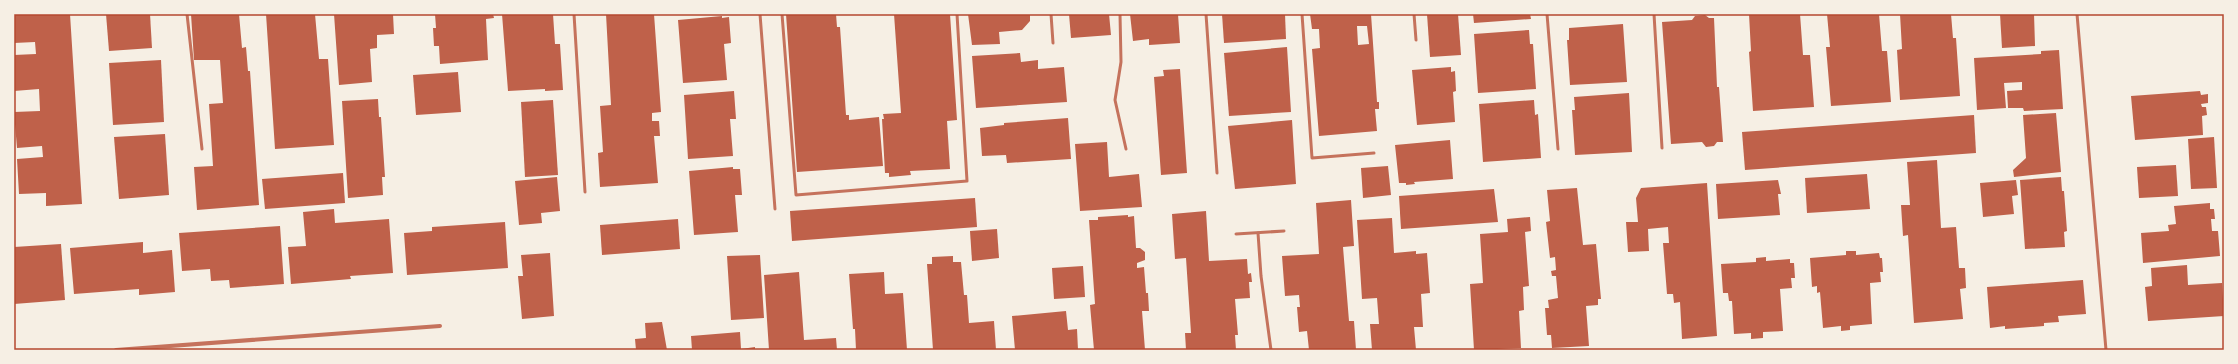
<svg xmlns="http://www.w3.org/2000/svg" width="2238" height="364" font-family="'Alegreya Sans',sans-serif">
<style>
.building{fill:#bf614a;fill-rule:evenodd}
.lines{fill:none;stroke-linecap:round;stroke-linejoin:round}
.service{stroke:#c5725c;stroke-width:3}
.minor{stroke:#c5725c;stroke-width:4}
.neatline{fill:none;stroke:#b5482f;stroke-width:1.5}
</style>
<rect width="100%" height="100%" fill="#f6efe4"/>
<g class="building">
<polygon points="14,14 70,14 82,204 46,206 46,193 19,194 17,159 43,157 42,146 17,148 14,112 40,111 39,89 14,91 14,55 36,54 35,42 14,43"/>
<polygon points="106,14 150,14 152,48 109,51"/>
<polygon points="191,14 239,14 242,48 246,47 248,71 250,71 259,205 197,210 194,167 213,166 209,104 223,103 220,60 194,60"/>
<polygon points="266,14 315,14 319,59 328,59 334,145 275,149"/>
<polygon points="334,14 393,14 394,34 377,35 377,48 370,49 372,82 339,85"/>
<polygon points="435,14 493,14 494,18 486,19 488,60 440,64 439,46 434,46 433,28 436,28"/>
<polygon points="502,14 553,14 555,44 560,44 563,90 545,91 545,89 508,91"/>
<polygon points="606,14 654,14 661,112 652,113 652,121 659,121 660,136 654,136 658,183 600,187 598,153 603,152 600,106 611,105"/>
<polygon points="786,14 836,14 837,27 840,27 846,115 849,115 849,120 879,117 883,166 797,172"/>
<polygon points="894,14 950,14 957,120 947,121 950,169 910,171 911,175 889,177 889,173 885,173 882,119 884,119 883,114 901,113"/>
<polygon points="968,14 1030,14 1030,21 1022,30 999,32 1000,44 972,45"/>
<polygon points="1069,14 1109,14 1111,35 1071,38"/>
<polygon points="1130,14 1178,14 1180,43 1149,45 1149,39 1133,41"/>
<polygon points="1222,14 1285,14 1286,39 1224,43"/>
<path d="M1310 14H1371L1377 102H1379V109H1375L1377 131 1319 136 1312 49 1320 48 1319 29H1312ZM1357 26H1367L1369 44 1358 45Z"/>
<polygon points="1427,14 1458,14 1461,55 1430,57"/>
<polygon points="1473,14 1530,14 1531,19 1474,23"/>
<polygon points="1749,14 1800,14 1803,55 1810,55 1814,107 1753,111 1749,52 1751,51"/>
<polygon points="1827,14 1879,14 1882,51 1887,51 1891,102 1831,106 1826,47 1830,47"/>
<polygon points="1900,14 1951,14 1953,38 1956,38 1960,96 1900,100 1897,50 1902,49"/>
<polygon points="2000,14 2034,14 2035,46 2002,48"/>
<polygon points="1705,15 1709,18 1714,18 1717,87 1719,87 1723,142 1717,142 1714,146 1706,147 1702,142 1671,144 1662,22 1692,20 1695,16"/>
<polygon points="722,16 722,18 729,17 731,43 724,44 727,80 683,83 678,20"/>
<polygon points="1623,24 1627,82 1570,85 1567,40 1569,40 1569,28"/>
<polygon points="1529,30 1530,44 1533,44 1536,89 1478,93 1474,34"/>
<polygon points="1287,47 1291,112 1229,116 1224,53"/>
<polygon points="2059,50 2063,109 2024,111 2023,108 2008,108 2007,91 2022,90 2022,82 2004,83 2006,108 1977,110 1974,58 2041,54 2041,51"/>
<polygon points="1020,53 1021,62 1038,60 1038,69 1064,67 1067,102 976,108 972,56"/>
<polygon points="161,60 164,122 113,125 109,63"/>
<polygon points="1451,67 1451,72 1455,71 1456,91 1453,92 1455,122 1417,125 1412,70"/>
<polygon points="1180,69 1187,173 1161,175 1154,77 1164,76 1163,70"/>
<polygon points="458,72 461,112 416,115 413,75"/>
<polygon points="734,91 736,119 730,119 733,156 688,159 684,95"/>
<polygon points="2200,91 2201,95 2208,94 2208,103 2201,104 2202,107 2206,107 2207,115 2202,116 2203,135 2135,140 2131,96"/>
<polygon points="1629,93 1632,152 1575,155 1572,110 1575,110 1574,97"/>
<polygon points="378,99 379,117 381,117 385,177 382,177 383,195 348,198 342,101"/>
<polygon points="553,100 558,175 525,177 521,102"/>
<polygon points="1534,100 1535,115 1538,114 1541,158 1483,162 1479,104"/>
<polygon points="2056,113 2061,172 2014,177 2013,170 2026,158 2023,115"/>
<polygon points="1974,115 1976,153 1745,170 1742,132"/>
<polygon points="1068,118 1071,159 1007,163 1006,155 982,156 980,128 1004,125 1004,123"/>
<polygon points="1292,120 1296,184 1235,189 1228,126"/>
<polygon points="165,134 169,195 119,199 114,137"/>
<polygon points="2214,137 2217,188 2191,189 2188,139"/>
<polygon points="1450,140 1453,179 1414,182 1415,184 1406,185 1406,183 1399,183 1395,145"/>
<polygon points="1107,142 1109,177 1139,174 1142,207 1080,211 1075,144"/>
<polygon points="1937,160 1941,228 1956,227 1959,268 1965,268 1966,288 1960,289 1963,319 1914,323 1908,235 1903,236 1901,205 1910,205 1907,162"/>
<polygon points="2176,165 2178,196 2139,198 2137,167"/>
<polygon points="1388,166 1391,195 1363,198 1361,168"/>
<polygon points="733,167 733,169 740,169 742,195 735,195 738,232 694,235 689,171"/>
<polygon points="343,173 345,203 265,209 262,179"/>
<polygon points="1867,174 1870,209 1807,213 1805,178"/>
<polygon points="557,177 560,211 541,213 542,223 519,225 515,181"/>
<polygon points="2061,177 2062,191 2064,191 2067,231 2064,232 2065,247 2025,249 2020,180"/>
<polygon points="1778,180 1781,194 1778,194 1780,215 1718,219 1716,184"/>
<polygon points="2016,180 2018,195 2012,196 2014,214 1983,217 1980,183"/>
<polygon points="1707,183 1717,336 1682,339 1680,302 1674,303 1673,294 1667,294 1663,243 1669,243 1668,227 1648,229 1649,251 1628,252 1626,222 1638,222 1636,198 1641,188"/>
<polygon points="1577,188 1583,245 1596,244 1601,299 1598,299 1598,305 1586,306 1589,346 1552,348 1551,335 1547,335 1545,308 1549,308 1548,300 1558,298 1556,276 1552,276 1551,271 1556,270 1555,257 1550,258 1546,222 1550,221 1547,190"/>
<polygon points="1494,189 1498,222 1401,229 1399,196"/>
<polygon points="975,198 977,227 792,241 790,211"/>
<polygon points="1351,200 1354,246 1343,247 1349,321 1354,321 1356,350 1309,350 1307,331 1299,332 1297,307 1300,307 1299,295 1285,296 1282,256 1319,254 1316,203"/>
<polygon points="2210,203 2210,209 2214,209 2215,219 2211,219 2212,231 2218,231 2220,256 2143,263 2141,233 2169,231 2168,225 2176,224 2174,206"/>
<polygon points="334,209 335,223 389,219 393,273 350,276 351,279 291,284 288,247 306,246 303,212"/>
<polygon points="1206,211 1209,261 1247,259 1248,274 1251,273 1252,282 1249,282 1250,298 1235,299 1238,335 1235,335 1236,350 1186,350 1185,333 1191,333 1186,258 1175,259 1172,214"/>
<polygon points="1128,215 1128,217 1134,216 1136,248 1140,248 1145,252 1145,260 1137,263 1137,268 1144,267 1146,293 1148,293 1149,311 1142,311 1145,350 1094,350 1090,305 1095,304 1089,220 1098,220 1098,217"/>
<polygon points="1530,217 1531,231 1525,232 1529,286 1523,287 1524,310 1519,311 1521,348 1474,350 1470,284 1483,283 1480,234 1508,232 1507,219"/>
<polygon points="1392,218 1394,253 1416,251 1416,254 1427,253 1430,293 1421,294 1423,327 1414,327 1416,350 1372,350 1370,324 1379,324 1377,298 1362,299 1357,220"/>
<polygon points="678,219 680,249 602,255 600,225"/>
<polygon points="505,222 508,268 407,275 404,233 432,231 432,227"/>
<polygon points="280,226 284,284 230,288 229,280 211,281 210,269 182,271 179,233"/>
<polygon points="997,229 999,258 972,261 970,231"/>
<polygon points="143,242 143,253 172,250 175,292 139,295 139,289 74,294 70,248"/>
<polygon points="61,244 65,300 14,304 14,247"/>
<polygon points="1846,251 1856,251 1856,255 1879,253 1880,258 1882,258 1883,272 1880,272 1881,282 1870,283 1872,324 1850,326 1850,330 1841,331 1841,326 1823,328 1820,292 1817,293 1817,286 1812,287 1810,258 1846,255"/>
<polygon points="550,253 554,316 522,319 518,276 523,276 521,255"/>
<polygon points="760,255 764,318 731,320 727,256"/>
<polygon points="953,256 953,262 961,262 964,295 967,295 969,323 994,321 996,350 933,350 927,264 932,264 932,257"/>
<polygon points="1766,257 1766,261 1790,259 1790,263 1794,263 1795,278 1791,278 1792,288 1780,289 1783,331 1763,332 1763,338 1751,339 1751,333 1734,334 1732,301 1729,301 1728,293 1723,293 1721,264 1756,262 1756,258"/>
<polygon points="2187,265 2188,285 2222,283 2224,316 2148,321 2145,287 2152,286 2151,268"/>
<polygon points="1083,266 1085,297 1054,299 1052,268"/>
<polygon points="799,272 804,340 836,338 837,350 769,350 764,275"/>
<polygon points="884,272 885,294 903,293 907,350 856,350 855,329 853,329 849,274"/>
<polygon points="2083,280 2086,314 2058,316 2059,322 2044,323 2044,326 2005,329 2005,326 1990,328 1987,287"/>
<polygon points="1066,311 1068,330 1077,329 1078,350 1015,350 1012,316"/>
<polygon points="662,322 667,350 636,350 635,339 646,338 645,323"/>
<polygon points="740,332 741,349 755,347 755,350 692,350 691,336"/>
</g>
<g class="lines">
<g class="service">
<polyline points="187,14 202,149"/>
<polyline points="574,14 585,192"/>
<polyline points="760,14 775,209"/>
<polyline points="782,14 796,195 967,181 957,14"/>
<polyline points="1051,14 1053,43"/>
<polyline points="1120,14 1121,62 1115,100 1126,149"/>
<polyline points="1206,14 1217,173"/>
<polyline points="1302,14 1312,158 1374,153"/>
<polyline points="1414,14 1416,40"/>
<polyline points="1547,14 1558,149"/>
<polyline points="1654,14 1662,148"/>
<polyline points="2077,14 2106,350"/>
<polyline points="1258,233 1261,276 1271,350"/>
<polyline points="1236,234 1284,231"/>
</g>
<polyline class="minor" points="116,350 440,326"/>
</g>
<rect width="2238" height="364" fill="none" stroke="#f6efe4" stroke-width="30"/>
<rect x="15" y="15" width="2208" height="334" class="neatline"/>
</svg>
